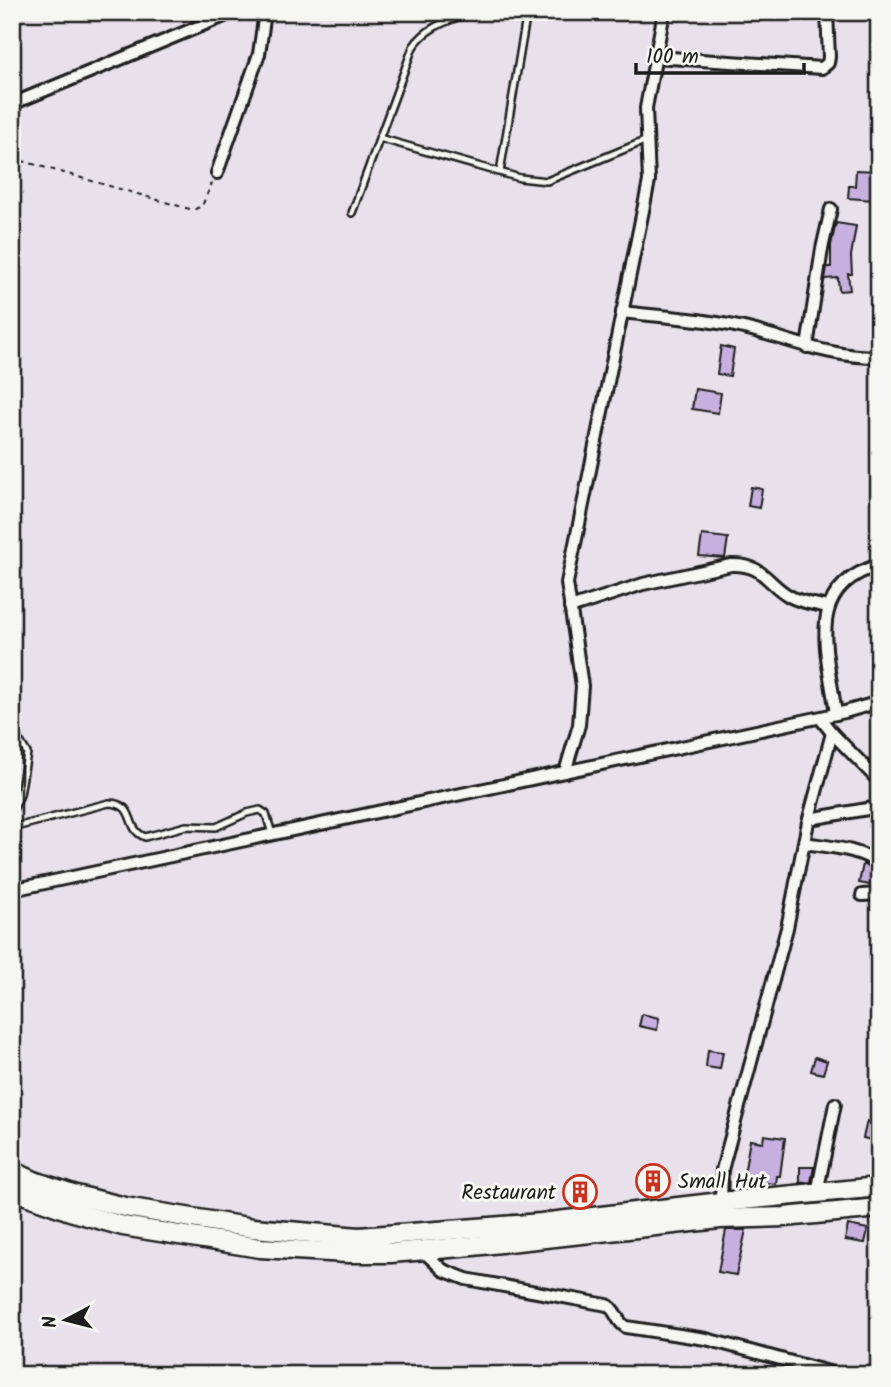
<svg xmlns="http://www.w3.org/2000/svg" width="891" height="1387" font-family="Kalam,sans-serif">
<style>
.building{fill:#c7b0df;stroke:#1c1c1c;stroke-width:2}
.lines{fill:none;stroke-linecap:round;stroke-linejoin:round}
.service-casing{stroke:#1c1c1c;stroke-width:10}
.minor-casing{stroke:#1c1c1c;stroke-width:16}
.trunk-casing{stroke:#1c1c1c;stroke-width:23}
.path{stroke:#1c1c1c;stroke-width:2;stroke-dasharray:5 5;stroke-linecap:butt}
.service{stroke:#f6f6f2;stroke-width:5}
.minor{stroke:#f6f6f2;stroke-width:10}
.trunk{stroke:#f6f6f2;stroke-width:18}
.labels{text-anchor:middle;stroke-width:6;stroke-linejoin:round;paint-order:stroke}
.poi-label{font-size:21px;fill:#1c1c1c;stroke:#f6f6f2;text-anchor:start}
</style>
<rect width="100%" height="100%" fill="#e8e1ec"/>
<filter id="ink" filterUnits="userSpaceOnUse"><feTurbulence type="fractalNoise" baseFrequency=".0143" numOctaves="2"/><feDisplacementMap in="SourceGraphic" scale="14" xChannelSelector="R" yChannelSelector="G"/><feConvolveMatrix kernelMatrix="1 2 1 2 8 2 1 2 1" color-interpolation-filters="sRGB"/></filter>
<g filter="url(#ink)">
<g class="building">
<polygon points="856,170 876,171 873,200 848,198 849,186 855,186"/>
<polygon points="836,223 856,226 851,256 852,274 848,274 850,290 839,291 838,278 825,279 827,267 831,267 831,245"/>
<polygon points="721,346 734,349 730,376 717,374"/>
<polygon points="695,389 721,393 718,413 692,409"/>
<polygon points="751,487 762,489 759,508 748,506"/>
<polygon points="702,535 728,538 725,558 699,556"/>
<polygon points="863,864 879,872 876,886 859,883"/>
<polygon points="642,1014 659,1018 657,1030 639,1026"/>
<polygon points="708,1050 723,1052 720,1069 706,1067"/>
<polygon points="815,1057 827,1061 823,1074 811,1071"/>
<polygon points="867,1121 879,1124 879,1142 863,1138"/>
<polygon points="764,1135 785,1138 780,1176 777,1176 776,1184 757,1182 757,1176 744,1174 750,1140 763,1142"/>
<polygon points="800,1167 814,1167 811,1182 800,1183"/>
<polygon points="647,1172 659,1172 658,1191 647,1191"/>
<polygon points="588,1187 589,1196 571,1197 570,1188"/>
<polygon points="848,1225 868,1229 865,1243 845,1240"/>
<polygon points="726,1230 746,1230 736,1275 718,1272"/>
</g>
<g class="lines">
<g class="service-casing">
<g id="service">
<polyline points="379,138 520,178 547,181 647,140"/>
<polyline points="500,172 527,12"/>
<path d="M352 213 413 47C427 26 448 21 471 12"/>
<polyline points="12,741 21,743 27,753 20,795 12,812"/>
<path d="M12 828 109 803C138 804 124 829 145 837L186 826 216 827 247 813 260 810 266 814 272 834"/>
</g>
</g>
<g class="minor-casing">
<g id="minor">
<polyline points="655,57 822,68 828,63 829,57 827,12"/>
<polyline points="12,104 234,12"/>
<polyline points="217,173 259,54 265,12"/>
<path d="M622 312C665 317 710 319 752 330 797 342 830 357 879 357"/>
<polyline points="807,347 822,249 831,209"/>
<path d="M570 608 643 584 731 565C764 564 765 582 789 596 801 603 815 604 828 607"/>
<path d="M836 714C828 653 802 588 879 565"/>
<polyline points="820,718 832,733 879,781"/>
<polyline points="565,772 579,725 582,686 567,583 649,181 646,108 664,12"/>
<polyline points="809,819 879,807"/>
<path d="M805 843C829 847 859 848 879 864"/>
<polyline points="12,890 845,712 879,702"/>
<polyline points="862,895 879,894"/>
<polyline points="817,1193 835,1104"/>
<polyline points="721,1202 722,1170 787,928 808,822 832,733"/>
<path d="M422 1250 443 1270 466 1279 607 1305C617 1310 616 1322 626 1327L706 1339 840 1375"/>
</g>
</g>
<g class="trunk-casing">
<g id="trunk">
<polyline points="12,1171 34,1181 76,1195 125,1207 253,1228 359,1237 541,1223 721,1202 879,1187"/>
<polyline points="12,1190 70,1211 123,1226 260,1248 347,1253 391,1253 473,1246 720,1219 784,1217 879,1208"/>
</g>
</g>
<polyline class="path" points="12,158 193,210 202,206 212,183"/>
<use href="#service" class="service"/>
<use href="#minor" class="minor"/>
<use href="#trunk" class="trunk"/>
</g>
</g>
<defs>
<g id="building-ring" transform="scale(1.75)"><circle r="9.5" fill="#f6f6f2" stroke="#c8321e" stroke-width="1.5"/><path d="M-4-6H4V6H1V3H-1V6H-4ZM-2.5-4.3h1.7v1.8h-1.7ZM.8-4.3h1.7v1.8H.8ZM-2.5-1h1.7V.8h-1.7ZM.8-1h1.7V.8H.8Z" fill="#c8321e"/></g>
</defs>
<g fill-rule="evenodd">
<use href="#building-ring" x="653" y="1181"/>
<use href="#building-ring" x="580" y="1192"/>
</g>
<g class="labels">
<g class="poi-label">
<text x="678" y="1188">Small Hut</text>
<text x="556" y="1199" text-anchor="end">Restaurant</text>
</g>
</g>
<rect width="891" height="1387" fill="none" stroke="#f6f6f2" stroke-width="42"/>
<rect x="21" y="21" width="849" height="1345" fill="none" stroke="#1c1c1c" stroke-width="2.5" filter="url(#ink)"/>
<g transform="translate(66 1320) rotate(263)" stroke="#f6f6f2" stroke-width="5" paint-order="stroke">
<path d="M0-5L12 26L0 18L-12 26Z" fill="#1c1c1c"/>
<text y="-10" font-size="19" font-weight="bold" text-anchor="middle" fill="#1c1c1c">N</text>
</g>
<path d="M636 63v10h168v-10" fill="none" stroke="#1c1c1c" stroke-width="3.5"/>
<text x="646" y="63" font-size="21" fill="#1c1c1c" stroke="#f6f6f2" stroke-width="5" paint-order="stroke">100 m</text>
</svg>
